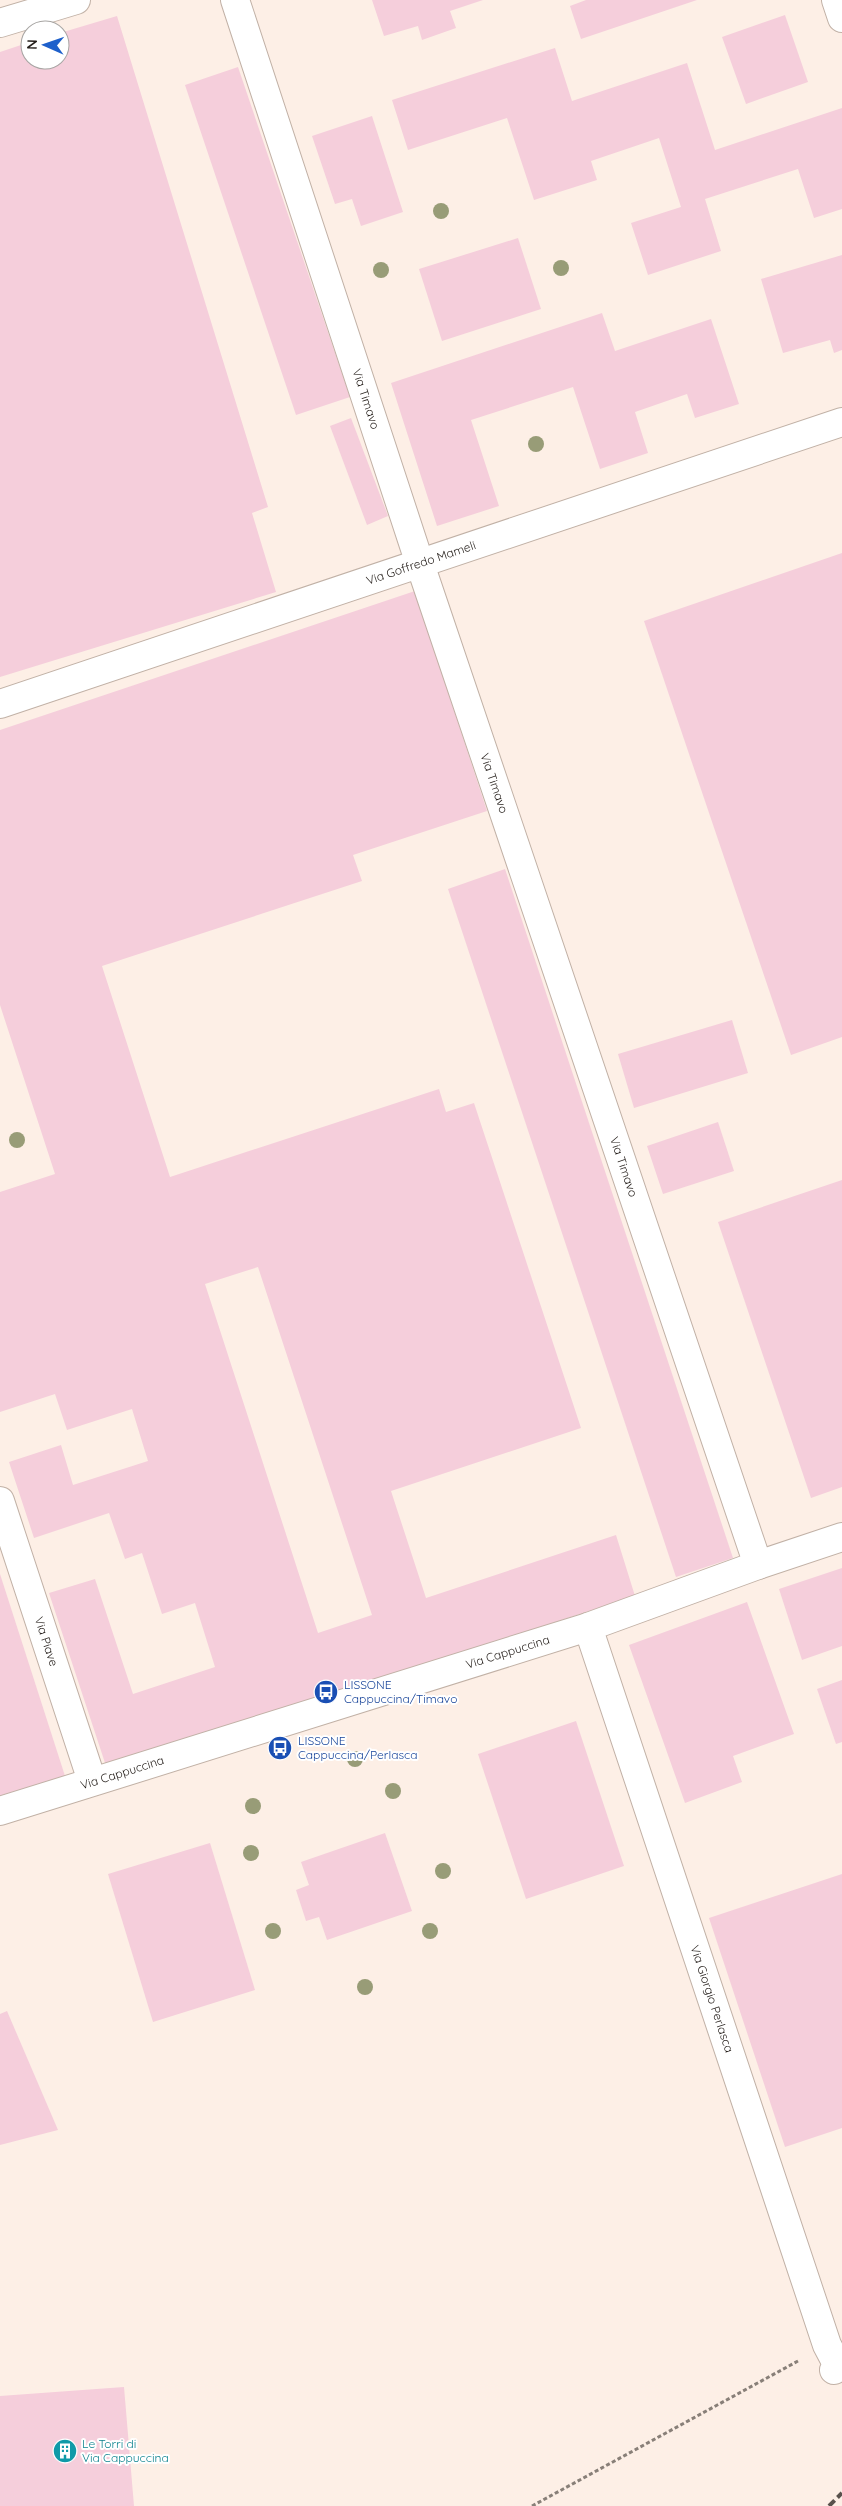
<svg xmlns="http://www.w3.org/2000/svg" width="842" height="2506" font-family="Quicksand,sans-serif">
<style>
.building{fill:#f5cedb;fill-rule:evenodd}
.lines{fill:none;stroke-linecap:round;stroke-linejoin:round}
.minor-casing{stroke:#c1b1a6;stroke-width:30}
.path{stroke:#887f78;stroke-width:3;stroke-dasharray:4 2.5;stroke-linecap:butt}
.minor{stroke:#fff;stroke-width:28}
.rail{stroke:#59514c;stroke-width:4;stroke-dasharray:8 4;stroke-linecap:butt}
.tree{fill:#989c77}
.labels{text-anchor:middle;stroke-width:4;stroke-linejoin:round;paint-order:stroke}
.street-label{font-size:12px;fill:#231d19;stroke:#fff}
.transit-label{font-size:12px;fill:#164399;stroke:#fff;text-anchor:start}
.culture-label{font-size:12px;fill:#0d838f;stroke:#fff;text-anchor:start}
</style>
<rect width="100%" height="100%" fill="#fdefe6"/>
<g class="building">
<polygon points="372,0 483,0 450,11 456,28 422,40 418,26 384,36"/>
<polygon points="586,0 697,0 581,39 570,6"/>
<polygon points="785,15 808,82 746,104 722,37"/>
<polygon points="117,16 268,507 252,513 276,592 0,677 0,52 30,42 30,60 60,60 60,33"/>
<polygon points="555,48 572,101 687,63 715,150 842,108 842,209 814,218 798,169 705,199 721,251 648,275 631,223 681,207 659,138 591,161 597,180 534,200 507,118 408,150 392,100"/>
<polygon points="238,67 350,397 296,415 185,85"/>
<polygon points="372,116 403,212 361,226 352,199 335,204 312,136"/>
<polygon points="518,238 541,309 442,341 419,269"/>
<polygon points="842,255 842,350 834,353 830,340 783,353 761,279"/>
<polygon points="602,313 615,351 711,319 739,404 695,418 687,394 635,412 648,453 600,469 573,387 471,420 499,506 437,526 391,383"/>
<polygon points="351,418 388,516 367,525 330,426"/>
<polygon points="842,553 842,1037 791,1055 644,621"/>
<path d="M415 591 487 811 353 855 362 881 102 966 170 1177 439 1089 446 1112 474 1103 581 1428 391 1491 426 1598 616 1535 635 1596 107 1769 49 1593 95 1579 133 1694 215 1667 195 1603 162 1614 142 1553 125 1559 109 1513 34 1538 9 1462 61 1445 73 1485 148 1461 132 1409 67 1430 55 1394 0 1412V1192L55 1174 0 1005V730ZM258 1267 372 1615 318 1633 205 1284Z"/>
<polygon points="505,869 733,1558 676,1577 448,889"/>
<polygon points="732,1020 748,1073 634,1108 618,1054"/>
<polygon points="718,1122 734,1171 663,1194 647,1146"/>
<polygon points="842,1180 842,1487 811,1498 718,1222"/>
<polygon points="842,1568 842,1646 802,1660 779,1589"/>
<polygon points="0,1574 65,1776 0,1797"/>
<polygon points="747,1602 794,1734 733,1756 742,1782 685,1803 629,1645"/>
<polygon points="842,1680 842,1742 836,1744 817,1689"/>
<polygon points="576,1721 624,1866 526,1899 478,1754"/>
<polygon points="385,1833 412,1911 327,1940 319,1917 306,1921 296,1890 309,1885 301,1862"/>
<polygon points="210,1843 255,1990 153,2022 108,1874"/>
<polygon points="842,1874 842,2128 785,2147 709,1918"/>
<polygon points="7,2011 58,2130 0,2145 0,2014"/>
<polygon points="124,2387 134,2506 0,2506 0,2396"/>
</g>
<g class="lines">
<g class="minor-casing">
<g id="minor">
<path id="s1" d="M235 0 420 564 758 1565"/>
<polyline points="836,0 842,18"/>
<polyline points="0,23 76,0"/>
<path id="s2" d="M0 704 842 422"/>
<path id="s3" d="M0 1501 92 1781"/>
<path id="s4" d="M588 1627 827 2345 837 2364 834 2370"/>
<path id="s5" d="M0 1811 588 1627 758 1565 842 1537"/>
</g>
</g>
<polyline class="path" points="532,2506 798,2361"/>
<use href="#minor" class="minor"/>
<polyline class="rail" points="829,2506 842,2493"/>
</g>
<g class="tree">
<circle cx="441" cy="211" r="8"/>
<circle cx="561" cy="268" r="8"/>
<circle cx="381" cy="270" r="8"/>
<circle cx="536" cy="444" r="8"/>
<circle cx="17" cy="1140" r="8"/>
<circle cx="355" cy="1759" r="8"/>
<circle cx="393" cy="1791" r="8"/>
<circle cx="253" cy="1806" r="8"/>
<circle cx="251" cy="1853" r="8"/>
<circle cx="443" cy="1871" r="8"/>
<circle cx="273" cy="1931" r="8"/>
<circle cx="430" cy="1931" r="8"/>
<circle cx="365" cy="1987" r="8"/>
</g>
<defs>
<g id="bus-disc" transform="scale(1.25)"><circle r="9.5" fill="#1a4fb4" stroke="#fff"/><path d="M-5-6H5V4H4V6H2V4H-2V6H-4V4H-5ZM-3.5-4V0h7V-4ZM-3.5 1.2v1.5H-2V1.2ZM2 1.2v1.5H3.5V1.2Z" fill="#fff"/></g>
<g id="building-disc" transform="scale(1.25)"><circle r="9.5" fill="#0f9aa8" stroke="#fff"/><path d="M-4-6H4V6H1V3H-1V6H-4ZM-2.5-4.3h1.7v1.8h-1.7ZM.8-4.3h1.7v1.8H.8ZM-2.5-1h1.7V.8h-1.7ZM.8-1h1.7V.8H.8Z" fill="#fff"/></g>
</defs>
<g fill-rule="evenodd">
<use href="#bus-disc" x="326" y="1692"/>
<use href="#bus-disc" x="280" y="1748"/>
<use href="#building-disc" x="65" y="2451"/>
</g>
<g class="labels">
<g class="street-label">
<text dy="4" stroke="none"><textPath href="#s1" startOffset="420">Via Timavo</textPath></text>
<text dy="4" stroke="none"><textPath href="#s2" startOffset="444">Via Goffredo Mameli</textPath></text>
<text dy="4" stroke="none"><textPath href="#s1" startOffset="825">Via Timavo</textPath></text>
<text dy="4" stroke="none"><textPath href="#s1" startOffset="1230">Via Timavo</textPath></text>
<text dy="4" stroke="none"><textPath href="#s3" startOffset="148">Via Piave</textPath></text>
<text dy="4" stroke="none"><textPath href="#s5" startOffset="532">Via Cappuccina</textPath></text>
<text dy="4" stroke="none"><textPath href="#s5" startOffset="128">Via Cappuccina</textPath></text>
<text dy="4" stroke="none"><textPath href="#s4" startOffset="392">Via Giorgio Perlasca</textPath></text>
</g>
<g class="transit-label">
<text x="344" y="1689">LISSONE<tspan x="344" dy="14">Cappuccina/Timavo</tspan></text>
<text x="298" y="1745">LISSONE<tspan x="298" dy="14">Cappuccina/Perlasca</tspan></text>
</g>
<g class="culture-label">
<text x="82" y="2448">Le Torri di<tspan x="82" dy="14">Via Cappuccina</tspan></text>
</g>
</g>
<g transform="translate(45 45) rotate(272)"><circle r="24" fill="#ffffff" stroke="#a7a5a3"/>
<path d="M0-4L9 19L0 12L-9 19Z" fill="#1e60cb"/>
<text y="-8" font-size="14" font-weight="bold" text-anchor="middle" fill="#231d19">N</text>
</g>
</svg>
